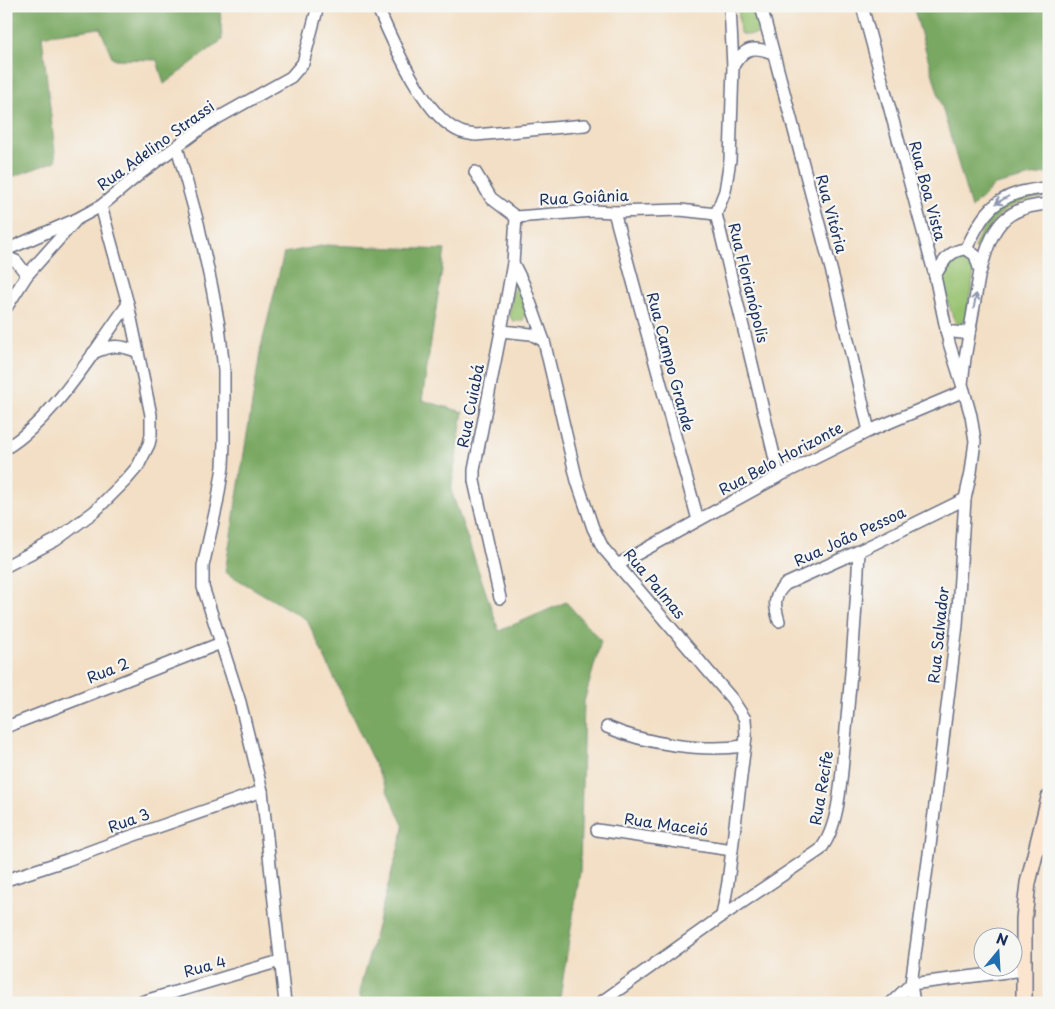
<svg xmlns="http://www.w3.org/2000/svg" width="1055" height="1009" font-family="'Playpen Sans',sans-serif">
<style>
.green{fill:#97c270;stroke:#597867}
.forest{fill:#79a862;stroke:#4a6c60}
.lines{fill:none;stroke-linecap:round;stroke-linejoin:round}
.street-casing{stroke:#676d82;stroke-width:14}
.secondary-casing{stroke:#676d82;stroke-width:18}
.street{stroke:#fff;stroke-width:11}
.secondary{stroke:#fbe5cf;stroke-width:15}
.oneway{stroke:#8d97ae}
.labels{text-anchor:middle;stroke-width:4.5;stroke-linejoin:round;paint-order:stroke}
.street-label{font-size:15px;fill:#1b2f5e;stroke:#f6f6f2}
</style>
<rect width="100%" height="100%" fill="#f6f6f2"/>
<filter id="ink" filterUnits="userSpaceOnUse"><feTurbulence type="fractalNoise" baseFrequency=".02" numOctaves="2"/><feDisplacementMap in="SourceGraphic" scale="10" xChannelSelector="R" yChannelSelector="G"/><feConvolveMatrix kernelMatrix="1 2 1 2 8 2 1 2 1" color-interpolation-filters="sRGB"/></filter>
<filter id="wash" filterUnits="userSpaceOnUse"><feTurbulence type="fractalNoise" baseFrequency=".0096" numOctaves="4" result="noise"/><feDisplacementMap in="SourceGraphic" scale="20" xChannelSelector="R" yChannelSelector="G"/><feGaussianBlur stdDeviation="1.12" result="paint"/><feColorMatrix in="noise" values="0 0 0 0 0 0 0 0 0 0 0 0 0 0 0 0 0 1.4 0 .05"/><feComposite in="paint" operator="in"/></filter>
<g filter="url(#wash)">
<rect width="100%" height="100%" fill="#f3dfc5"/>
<g class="green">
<path d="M738 6H759L763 31C758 35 746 36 740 33Z"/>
<path d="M1049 193V197C1009 200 994 213 978 249L974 248C982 226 997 204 1021 197 1030 195 1040 194 1049 193Z"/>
<path d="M964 254 970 255 975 268 966 317 961 324H958L954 320C950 307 937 275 947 263 951 258 958 256 964 254Z"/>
<polygon points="515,280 518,280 527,314 522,321 513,321 509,315"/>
</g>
<g class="forest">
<polygon points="6,6 220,6 222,40 164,84 157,60 113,59 100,28 42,36 56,161 6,179"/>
<polygon points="913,6 1049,6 1049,172 995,185 971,208"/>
<polygon points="326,245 445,250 422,400 463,412 451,490 499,631 566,602 601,641 584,702 580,872 559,1003 360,1003 360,988 404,827 307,620 225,572 261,347 284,253"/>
</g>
</g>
<g filter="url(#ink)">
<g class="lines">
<g class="street-casing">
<g id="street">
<path d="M377 6C392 40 425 119 461 132 466 134 471 134 476 135L585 125"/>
<polyline points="730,6 733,67 730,160 725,191 716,214 779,476"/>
<polyline points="761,6 835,284 869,431"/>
<polyline points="862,6 935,276 949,343 961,381"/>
<path d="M733 66C744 48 752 45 773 53"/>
<polyline points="177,147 198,223 212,288 219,326 224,370 224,442 223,467 217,504 203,566 203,587 240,702 262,791 285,1003"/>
<polyline points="475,172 491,198 516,217 593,211 614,212 680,210 716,214"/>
<polyline points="614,212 698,520"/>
<path d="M966 249C978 224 989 201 1018 193 1027 190 1039 189 1049 187"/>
<polyline points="6,250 77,219 101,206 142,172 207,124 291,77 303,63 318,6"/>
<polyline points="6,257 16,261 27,275"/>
<polyline points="513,263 524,285 544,341 577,481 593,528 603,548 732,699 745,719 746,736 728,882 722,916"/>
<path d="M981 270C992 228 1002 207 1049 204"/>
<path d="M935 276C943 262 949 250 966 249"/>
<polyline points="6,308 27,275 75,221"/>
<polyline points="501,331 531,334 544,341"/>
<polyline points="946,331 962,333 971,329"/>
<path d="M93 353C111 345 119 344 138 352"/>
<path d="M6 448C53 420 96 348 128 304"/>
<polyline points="617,565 779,476 869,431 964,391"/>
<polyline points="6,566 56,540 95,511 127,479 138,466 149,444 151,435 151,415 128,304 101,206"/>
<polyline points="500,598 474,481 474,470 501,331 513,263 516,217"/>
<path d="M779 621C774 605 773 595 786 584L859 551 965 499"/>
<polyline points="6,727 221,643"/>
<path d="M607 727C646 744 702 752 744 746"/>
<polyline points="597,830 732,850"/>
<polyline points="6,880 67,860 129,837 262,791"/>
<polyline points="138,1003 280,961"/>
<path d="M600 1003 722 916 820 850C841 825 841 772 845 740 851 677 856 614 859 551"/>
<polyline points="891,1003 911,984 1023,970"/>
<polyline points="914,1003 911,984 929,854 957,625 965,499 971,472 975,441 971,416 962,384 965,358 980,271 975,255 966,249"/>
</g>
</g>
<g class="secondary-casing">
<polyline id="secondary" points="1024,1003 1024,919 1028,883 1049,798"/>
</g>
<use href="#street" class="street"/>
<use href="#secondary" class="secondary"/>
</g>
<defs><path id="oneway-shaft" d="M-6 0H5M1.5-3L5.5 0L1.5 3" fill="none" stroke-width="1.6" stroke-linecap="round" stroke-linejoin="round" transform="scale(1.25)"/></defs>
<g class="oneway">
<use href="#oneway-shaft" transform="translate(1002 200) rotate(150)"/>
<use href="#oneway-shaft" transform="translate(975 301) rotate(-80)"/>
</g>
</g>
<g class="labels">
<g class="street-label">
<text transform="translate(156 146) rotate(-36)" y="5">Rua Adelino Strassi</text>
<text transform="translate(927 191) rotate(75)" y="5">Rua Boa Vista</text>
<text transform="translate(584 198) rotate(-3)" y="5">Rua Goiânia</text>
<text transform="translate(831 214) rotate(75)" y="5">Rua Vitória</text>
<text transform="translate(748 283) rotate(76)" y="5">Rua Florianópolis</text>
<text transform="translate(670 362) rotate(75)" y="5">Rua Campo Grande</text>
<text transform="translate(471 406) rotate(-79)" y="5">Rua Cuiabá</text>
<text transform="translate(781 459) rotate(-28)" y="5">Rua Belo Horizonte</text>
<text transform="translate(850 537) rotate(-25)" y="5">Rua João Pessoa</text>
<text transform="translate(654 584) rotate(50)" y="5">Rua Palmas</text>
<text transform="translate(939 635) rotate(-84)" y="5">Rua Salvador</text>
<text transform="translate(108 671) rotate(-22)" y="5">Rua 2</text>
<text transform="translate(822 788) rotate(-80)" y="5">Rua Recife</text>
<text transform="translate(129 821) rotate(-20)" y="5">Rua 3</text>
<text transform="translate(666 825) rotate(8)" y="5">Rua Maceió</text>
<text transform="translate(205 967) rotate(-15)" y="5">Rua 4</text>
</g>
</g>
<rect width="1055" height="1009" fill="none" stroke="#f6f6f2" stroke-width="25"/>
<g transform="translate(998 952) rotate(18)"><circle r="24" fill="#f6f6f2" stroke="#9ea6b7"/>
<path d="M0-4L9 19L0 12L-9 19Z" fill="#1f6fb2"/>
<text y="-8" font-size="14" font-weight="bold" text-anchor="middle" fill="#1b2f5e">N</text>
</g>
</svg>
